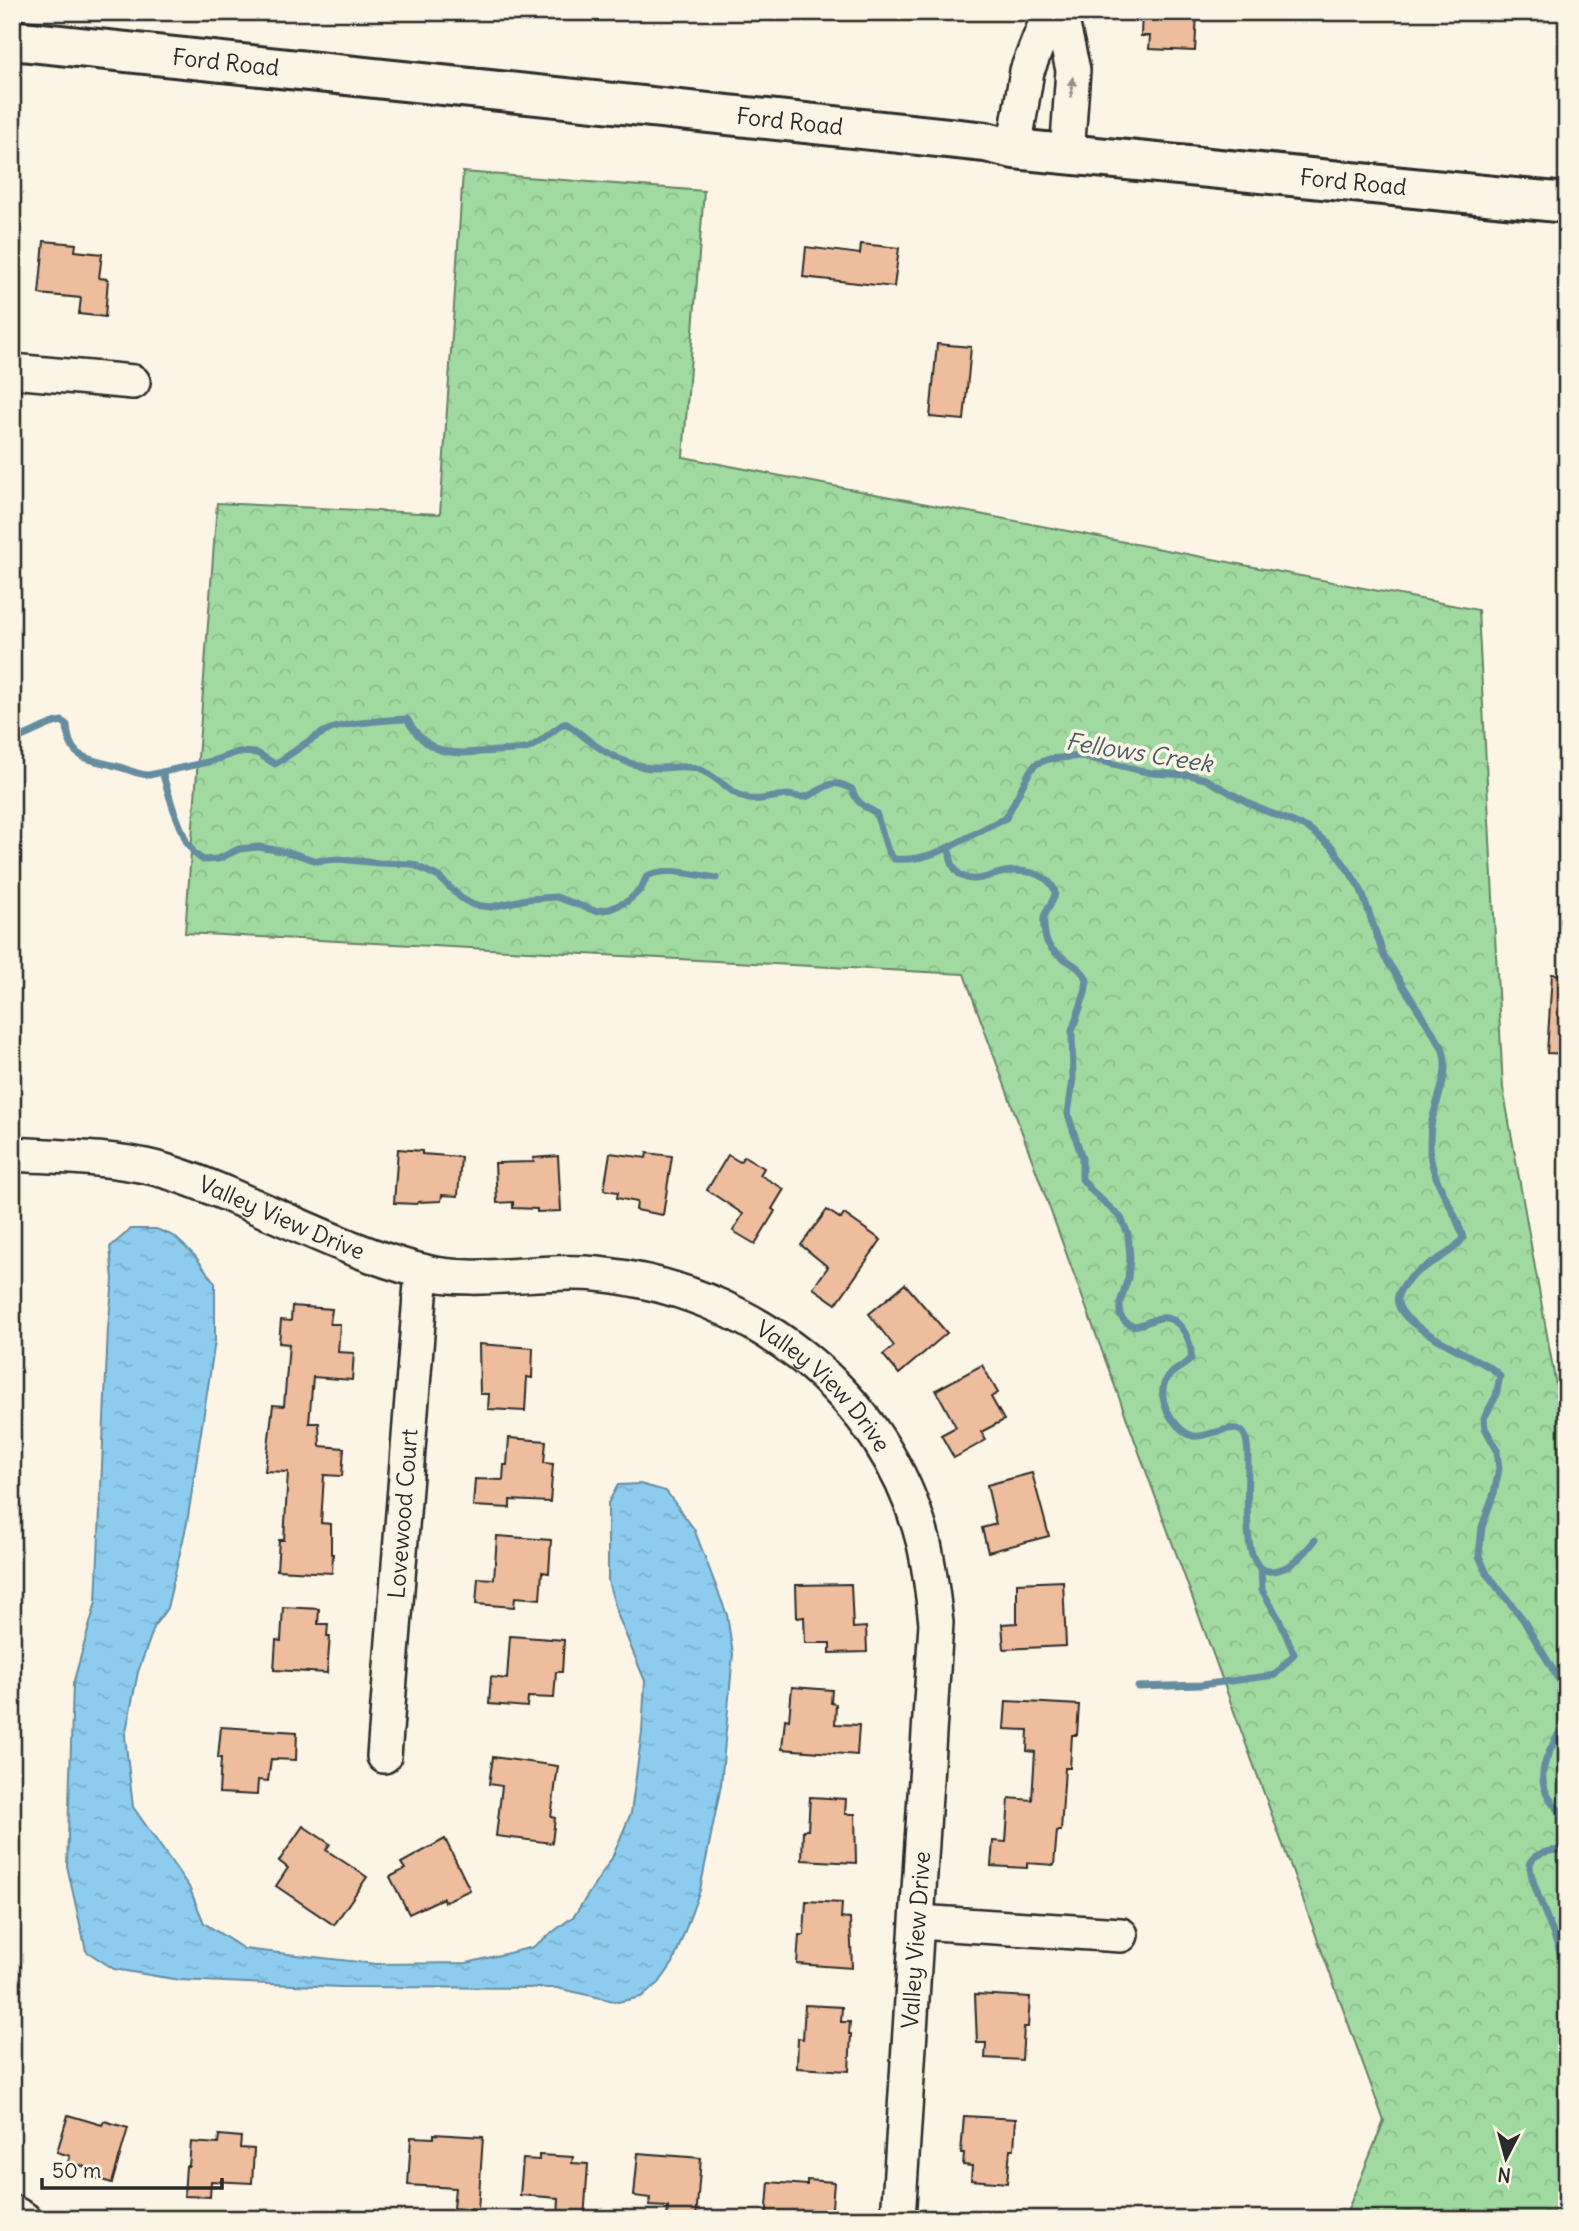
<svg xmlns="http://www.w3.org/2000/svg" width="1579" height="2231" font-family="Delius,sans-serif">
<style>
.forest{fill:url(#forest-crowns);stroke:#668266;stroke-width:2}
.water{fill:url(#water-ripples);stroke:#668ca0;stroke-width:2}
.lines{fill:none;stroke-linecap:round;stroke-linejoin:round}
.stream{stroke:#668ca0;stroke-width:7}
.building{fill:#eebd9e;stroke:#2b2b2b;stroke-width:2}
.minor-casing{stroke:#2b2b2b;stroke-width:38}
.major-casing{stroke:#2b2b2b;stroke-width:44}
.minor{stroke:#fcf5e5;stroke-width:33}
.major{stroke:#fcf5e5;stroke-width:38}
.oneway{fill:#949088}
.labels{text-anchor:middle;stroke-width:7;stroke-linejoin:round;paint-order:stroke}
.street-label{font-size:23px;fill:#2b2b2b;stroke:#fcf5e5}
.water-label{font-size:24px;font-style:italic;fill:#485b66;stroke:#fcf5e5}
</style>
<defs>
<pattern id="forest-crowns" width="20" height="18" patternUnits="userSpaceOnUse" patternTransform="scale(1.75)"><rect width="20" height="18" fill="#a0daa0"/><path d="M2 6a3 3 0 1 1 6 0M12 15a3 3 0 1 1 6 0" fill="none" stroke="#8abb8a"/></pattern>
<pattern id="water-ripples" width="26" height="14" patternUnits="userSpaceOnUse" patternTransform="scale(1.75)"><rect width="26" height="14" fill="#8dccee"/><path d="M2 4q2-2 4 0t4 0M15 11q2-2 4 0t4 0" fill="none" stroke="#7aafcc"/></pattern>
</defs>
<rect width="100%" height="100%" fill="#fcf5e5"/>
<filter id="ink" filterUnits="userSpaceOnUse"><feTurbulence type="fractalNoise" baseFrequency=".0143" numOctaves="2"/><feDisplacementMap in="SourceGraphic" scale="14" xChannelSelector="R" yChannelSelector="G"/><feConvolveMatrix kernelMatrix="1 2 1 2 8 2 1 2 1" color-interpolation-filters="sRGB"/></filter>
<g filter="url(#ink)">
<polygon class="forest" points="463,172 704,191 683,457 1478,610 1503,1088 1567,1447 1567,2219 1344,2219 1384,2121 964,974 185,933 217,503 440,514"/>
<polygon class="water" points="131,1229 156,1229 174,1236 195,1256 215,1283 215,1341 187,1523 167,1608 155,1625 138,1672 125,1736 133,1807 189,1887 204,1923 244,1949 376,1964 467,1963 533,1947 574,1916 612,1858 631,1813 642,1732 645,1681 618,1616 608,1581 608,1503 618,1485 640,1484 666,1491 694,1529 727,1615 733,1654 721,1785 700,1890 673,1963 659,1983 641,1997 618,2002 557,1988 341,1987 179,1980 114,1969 86,1951 67,1866 73,1684 96,1602 108,1328 113,1280 110,1247"/>
<g class="lines">
<g class="stream">
<path d="M12 740C30 736 44 724 62 721L67 725C69 761 88 758 116 766 128 769 137 775 149 775L212 761 238 752 257 753 275 764C292 754 308 740 326 731 344 723 385 720 407 719 429 759 456 754 496 751 506 750 519 751 529 748 539 744 554 729 565 723 576 729 585 738 595 745 610 756 627 763 644 767 662 771 680 763 698 769 717 775 729 794 749 799 762 801 774 796 787 795 794 795 801 799 808 796 827 788 830 777 852 789 856 803 864 806 876 813L888 851 894 859C937 863 969 833 1006 818L1030 771 1036 764 1049 759 1081 756 1151 773 1190 775 1205 779 1258 808 1308 828 1332 847 1349 871 1361 890 1384 956 1442 1047C1452 1075 1435 1099 1431 1126 1430 1134 1430 1145 1430 1153 1433 1185 1456 1208 1463 1238 1448 1260 1416 1265 1401 1289 1377 1325 1486 1356 1500 1376L1496 1396 1484 1418 1485 1428 1497 1450 1499 1469 1494 1493 1482 1527 1479 1556 1487 1574 1522 1618 1567 1693"/>
<path d="M162 772 173 808 187 843 195 854 203 860 218 859 239 849 259 847 292 853 317 861 338 859 379 863 412 864 439 877 461 898 473 905 491 907 527 899 556 897 595 911 610 909 628 901 641 889 647 876C667 866 695 875 716 878"/>
<path d="M949 849C950 855 951 864 955 869 967 888 989 875 1005 872 1017 870 1037 871 1047 880 1065 896 1047 902 1044 918 1043 923 1045 935 1046 939 1053 960 1079 960 1087 980L1085 993 1072 1031 1073 1079 1068 1114 1082 1158V1179L1091 1190 1121 1218 1128 1234 1130 1257 1128 1278 1120 1303V1315C1132 1335 1144 1321 1160 1318 1181 1315 1193 1343 1191 1359 1185 1366 1176 1368 1170 1375 1151 1393 1173 1430 1193 1436 1206 1439 1235 1420 1244 1434 1257 1454 1230 1576 1273 1571 1292 1569 1305 1553 1315 1540"/>
<polyline points="1138,1687 1201,1685 1275,1675 1294,1654 1280,1621 1262,1590 1261,1568"/>
<path d="M1567 1718C1546 1759 1525 1782 1567 1818"/>
<path d="M1567 1850C1556 1850 1537 1851 1531 1861 1526 1870 1543 1907 1547 1918 1553 1934 1561 1949 1562 1966 1564 1979 1561 1992 1567 2003"/>
</g>
</g>
<g class="building">
<polygon points="1142,12 1197,12 1195,51 1149,49 1150,36 1141,36"/>
<polygon points="44,241 76,244 75,251 102,254 99,278 108,279 105,317 79,314 81,298 39,294"/>
<polygon points="861,244 899,248 894,287 803,277 806,247 860,254"/>
<polygon points="937,344 971,347 964,420 930,417"/>
<polygon points="1552,974 1567,975 1567,1054 1547,1053"/>
<polygon points="398,1149 422,1151 422,1154 461,1157 458,1196 442,1195 441,1201 418,1202 417,1204 394,1203"/>
<polygon points="610,1153 646,1158 647,1153 672,1156 663,1215 636,1210 637,1202 617,1198 618,1192 604,1190"/>
<polygon points="728,1155 740,1162 744,1156 764,1168 760,1175 784,1189 772,1209 775,1211 755,1244 733,1231 743,1214 707,1190"/>
<polygon points="558,1156 561,1211 537,1212 537,1209 513,1208 513,1202 497,1203 495,1163 534,1162 533,1158"/>
<polygon points="827,1210 841,1219 844,1214 881,1240 836,1304 813,1288 828,1267 801,1245"/>
<polygon points="905,1284 947,1333 899,1374 883,1355 894,1346 869,1314"/>
<polygon points="292,1306 332,1309 330,1324 340,1324 338,1352 354,1353 352,1380 313,1377 309,1423 319,1423 320,1446 344,1448 342,1476 324,1475 321,1523 331,1524 331,1554 333,1554 332,1573 277,1570 279,1540 284,1540 288,1472 265,1471 273,1405 284,1406 289,1344 279,1343 281,1320 291,1321"/>
<polygon points="479,1344 533,1348 532,1378 527,1377 525,1411 488,1409 489,1394 480,1394"/>
<polygon points="982,1365 998,1393 991,1397 1004,1420 981,1432 986,1440 954,1458 941,1435 956,1427 936,1390"/>
<polygon points="509,1438 546,1441 544,1463 553,1464 550,1502 510,1500 510,1508 473,1506 475,1479 503,1480 504,1465 507,1465"/>
<polygon points="1032,1473 1049,1536 988,1552 982,1528 996,1524 987,1485"/>
<polygon points="497,1536 551,1540 549,1573 542,1572 540,1599 515,1597 514,1607 476,1604 478,1578 494,1579"/>
<polygon points="1063,1581 1066,1646 1004,1649 1002,1624 1017,1623 1017,1583"/>
<polygon points="851,1584 853,1628 866,1627 867,1652 830,1653 830,1643 805,1643 804,1617 797,1618 796,1585"/>
<polygon points="283,1607 319,1609 318,1624 328,1624 327,1636 330,1636 327,1673 274,1670 276,1640 281,1641"/>
<polygon points="510,1636 564,1640 562,1672 556,1672 554,1698 528,1697 527,1707 489,1704 491,1677 507,1679"/>
<polygon points="792,1687 832,1690 831,1703 836,1704 835,1724 859,1725 857,1755 782,1749 785,1719 789,1720"/>
<polygon points="1006,1701 1079,1705 1077,1735 1072,1735 1070,1768 1065,1768 1061,1831 1057,1831 1054,1865 1027,1863 1027,1868 991,1866 993,1841 1006,1842 1009,1798 1032,1800 1035,1752 1027,1751 1028,1730 1004,1729"/>
<polygon points="221,1727 297,1732 296,1760 271,1759 268,1781 258,1780 257,1795 219,1793 221,1758 218,1758"/>
<polygon points="493,1757 558,1766 551,1817 555,1818 552,1843 496,1836 502,1786 489,1784"/>
<polygon points="810,1797 846,1799 845,1814 855,1814 856,1863 802,1860 803,1830 808,1830"/>
<polygon points="303,1826 330,1844 326,1850 367,1877 334,1925 276,1886 288,1868 279,1861"/>
<polygon points="445,1839 470,1890 444,1902 443,1898 409,1914 390,1877 405,1869 401,1863"/>
<polygon points="806,1901 842,1903 841,1918 850,1919 852,1968 797,1964 799,1935 804,1935"/>
<polygon points="975,1994 1030,1997 1028,2027 1024,2027 1022,2060 985,2058 986,2043 977,2043"/>
<polygon points="805,2005 842,2007 841,2022 850,2022 849,2034 851,2034 849,2071 797,2068 798,2038 803,2039"/>
<polygon points="68,2115 102,2125 104,2121 128,2128 112,2183 88,2176 90,2168 68,2162 70,2156 57,2152"/>
<polygon points="964,2116 1016,2119 1014,2149 1010,2149 1007,2183 971,2180 972,2166 963,2165 964,2153 961,2153"/>
<polygon points="434,2134 483,2137 478,2210 453,2208 455,2188 408,2185 411,2137 434,2138"/>
<polygon points="219,2135 241,2137 240,2148 254,2149 252,2183 211,2181 210,2197 184,2196 186,2166 189,2166 191,2142 218,2144"/>
<polygon points="638,2153 701,2158 696,2219 667,2219 668,2207 649,2206 650,2198 634,2196"/>
<polygon points="539,2155 573,2157 572,2163 588,2164 584,2219 558,2219 559,2198 520,2195 523,2159 539,2160"/>
<polygon points="807,2180 834,2182 831,2219 766,2219 769,2182 807,2185"/>
</g>
<g class="lines">
<g class="minor-casing">
<g id="minor">
<polyline points="1060,12 1073,70 1067,155"/>
<polyline points="1014,149 1027,71 1050,12"/>
<polyline points="12,371 133,382"/>
<path id="s1" d="M12 1154C60 1157 108 1157 154 1168 186 1176 216 1189 245 1202 303 1227 360 1255 421 1271 476 1286 541 1268 597 1274 750 1289 886 1392 924 1544 930 1570 933 1596 936 1623L898 2219"/>
<path id="s2" d="M384 1756 422 1271"/>
<polyline points="918,1922 1121,1935"/>
<polyline points="12,2212 24,2219"/>
</g>
</g>
<g class="major-casing">
<g id="major">
<path id="s3" d="M12 40 986 142 1014 149 1567 203"/>
</g>
</g>
<use href="#minor" class="minor"/>
<use href="#major" class="major"/>
</g>
<defs><path id="oneway-solid" d="M-6-.8H1V-3.2L6.5 0L1 3.2V.8H-6Z" transform="scale(1.75)"/></defs>
<use class="oneway" href="#oneway-solid" transform="translate(1072 87) rotate(-86)"/>
</g>
<g class="labels">
<g class="street-label">
<text dy="8" stroke="none"><textPath href="#s3" startOffset="215">Ford Road</textPath></text>
<text dy="8" stroke="none"><textPath href="#s3" startOffset="782">Ford Road</textPath></text>
<text dy="8" stroke="none"><textPath href="#s3" startOffset="1349">Ford Road</textPath></text>
<text dy="8" stroke="none"><textPath href="#s1" startOffset="280">Valley View Drive</textPath></text>
<text dy="8" stroke="none"><textPath href="#s1" startOffset="866">Valley View Drive</textPath></text>
<text dy="8" stroke="none"><textPath href="#s2" startOffset="243">Lovewood Court</textPath></text>
<text transform="translate(916 1940) rotate(-86)" y="8">Valley View Drive</text>
</g>
<g class="water-label">
<text transform="translate(1139 753) rotate(9)" y="8">Fellows Creek</text>
</g>
</g>
<rect width="1579" height="2231" fill="none" stroke="#fcf5e5" stroke-width="42"/>
<rect x="21" y="21" width="1537" height="2189" fill="none" stroke="#2b2b2b" stroke-width="2.5" filter="url(#ink)"/>
<g transform="translate(1506 2158) rotate(186)" stroke="#fcf5e5" stroke-width="5" paint-order="stroke">
<path d="M0-5L12 26L0 18L-12 26Z" fill="#2b2b2b"/>
<text y="-10" font-size="19" font-weight="bold" text-anchor="middle" fill="#2b2b2b">N</text>
</g>
<path d="M42 2178v10h180v-10" fill="none" stroke="#2b2b2b" stroke-width="3.5"/>
<text x="52" y="2178" font-size="21" fill="#2b2b2b" stroke="#fcf5e5" stroke-width="5" paint-order="stroke">50 m</text>
</svg>
